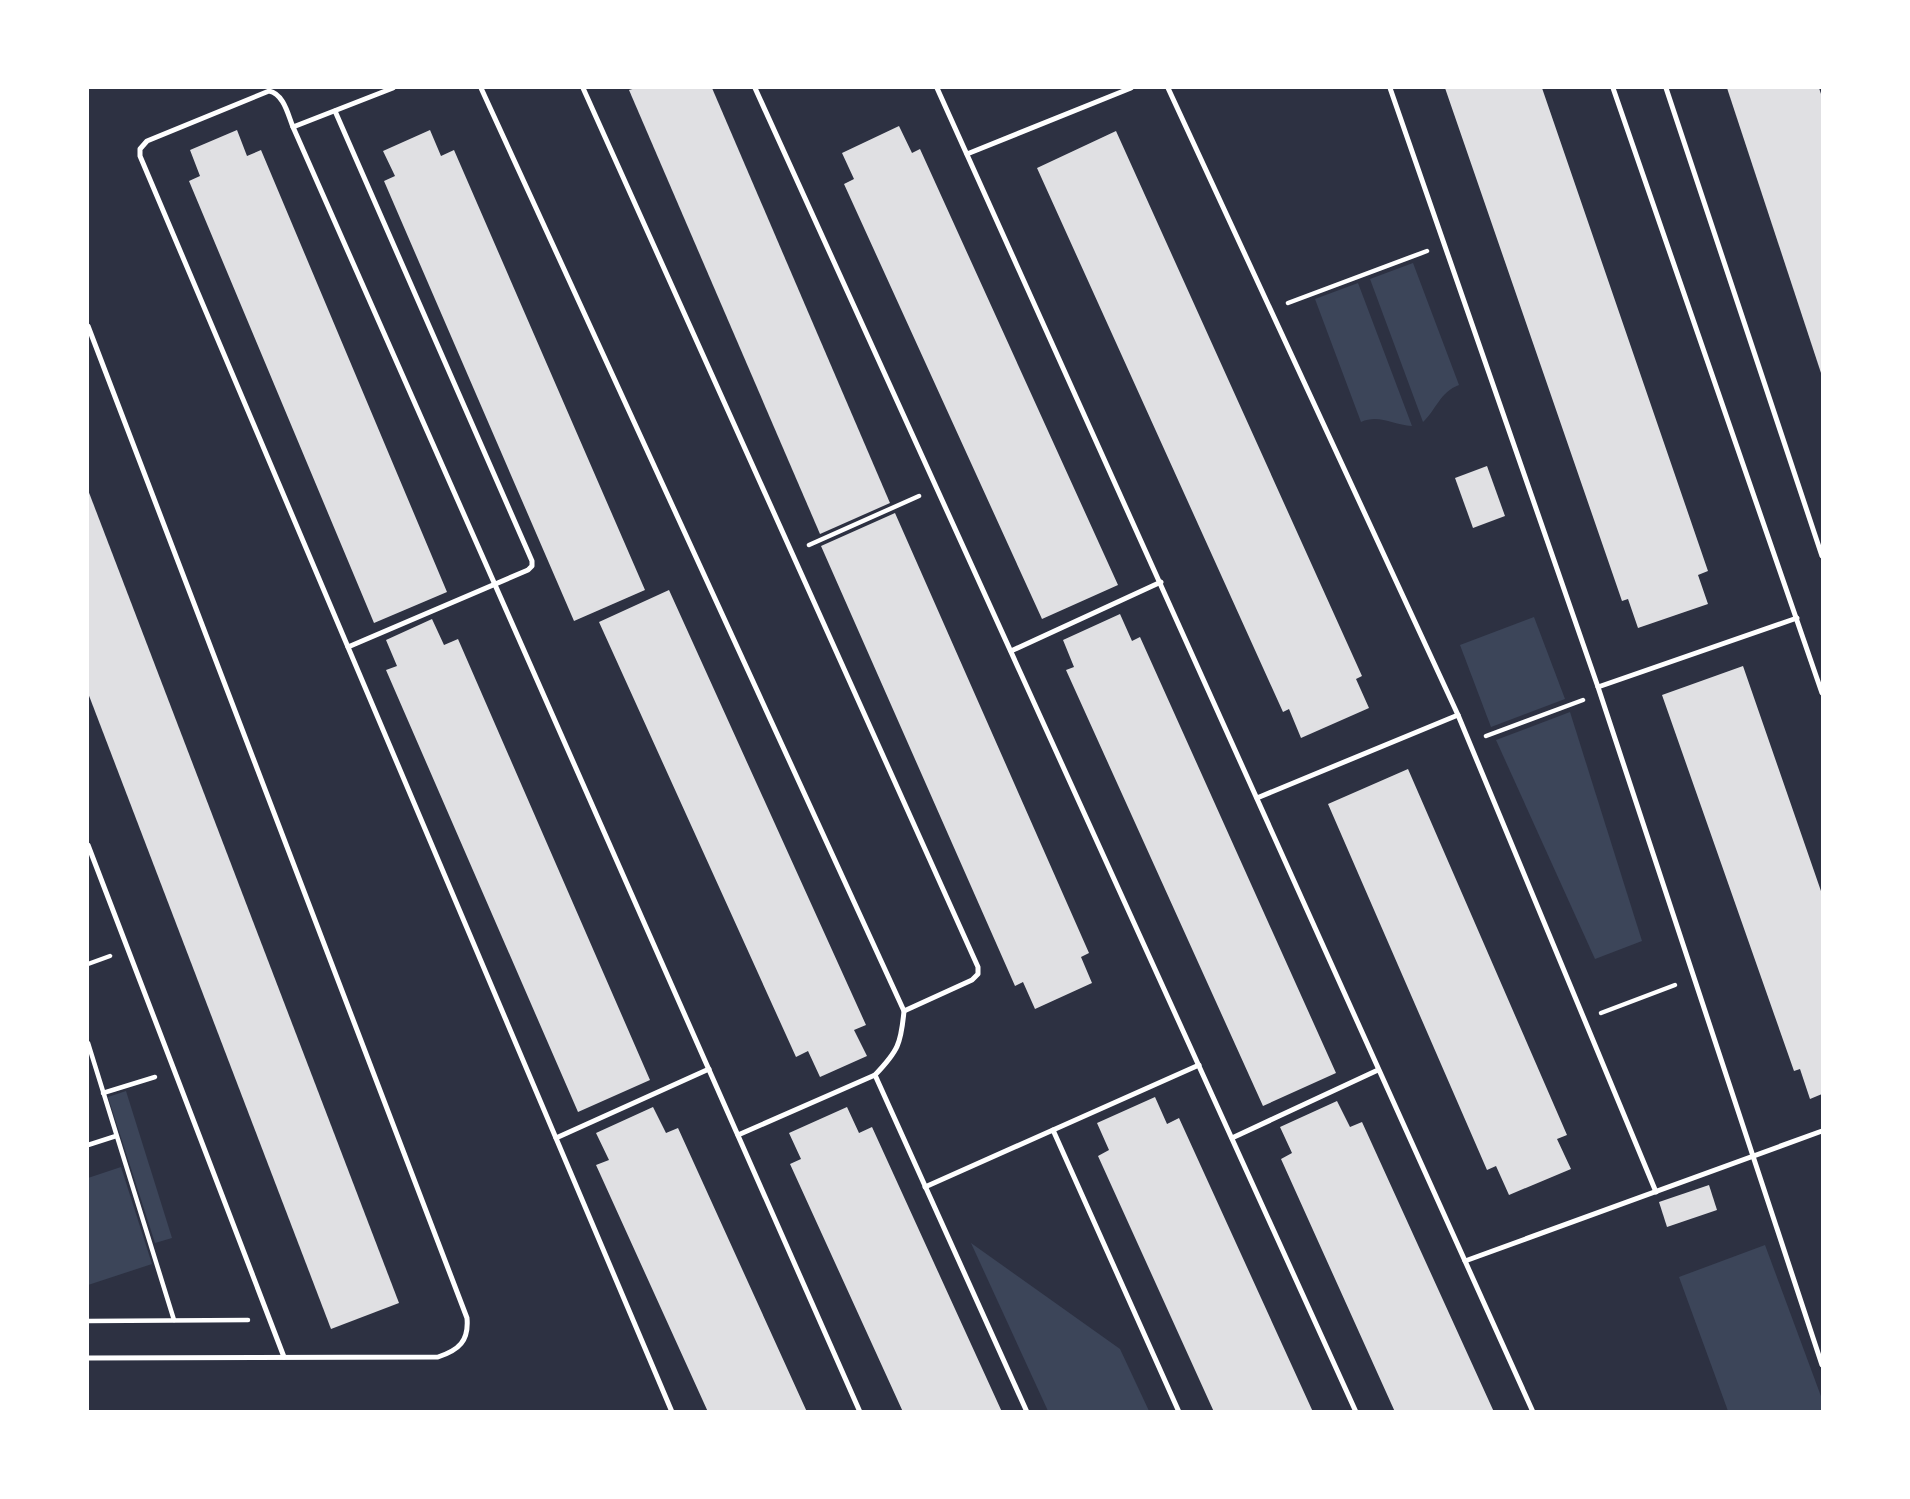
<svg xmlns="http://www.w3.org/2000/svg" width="1910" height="1499" font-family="Barlow,sans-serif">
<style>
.green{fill:#3c4559}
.building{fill:#e0e0e3}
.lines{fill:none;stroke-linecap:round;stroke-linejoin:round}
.path{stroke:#fff;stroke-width:4.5}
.service{stroke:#fff;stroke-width:5}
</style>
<rect width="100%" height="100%" fill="#2d3142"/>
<g class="green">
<path d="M1413 263 1459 385C1440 392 1436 410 1423 422L1370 279Z"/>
<path d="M1358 283 1412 426C1393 425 1379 414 1361 422L1315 299Z"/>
<polygon points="1534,617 1565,699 1491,727 1460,645"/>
<polygon points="1570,712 1642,941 1595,959 1496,740"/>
<polygon points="126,1091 172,1238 155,1243 108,1097"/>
<polygon points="121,1167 152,1264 88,1285 88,1178"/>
<polygon points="971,1243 1120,1349 1149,1411 1048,1411"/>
<polygon points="1765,1245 1822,1399 1822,1411 1728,1411 1679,1277"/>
</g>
<g class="building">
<polygon points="636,88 712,88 890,503 820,534 629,90"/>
<polygon points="1445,88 1542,88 1708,571 1698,575 1708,604 1638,628 1628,599 1622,601"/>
<polygon points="1727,88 1819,88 1822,97 1822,376"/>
<polygon points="899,126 912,153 920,149 1118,585 1042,619 844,184 854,179 842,153"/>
<polygon points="237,130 247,156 261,150 447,592 374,623 189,181 200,176 190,150"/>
<polygon points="430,130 441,156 454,150 645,590 574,621 384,181 395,176 383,151"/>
<polygon points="1116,131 1362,676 1356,679 1369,708 1301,738 1289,709 1283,712 1037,168"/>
<polygon points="1487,466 1505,516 1473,528 1455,478"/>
<polygon points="88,490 399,1303 331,1329 88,693"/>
<polygon points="895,513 1089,953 1081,957 1092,983 1035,1009 1023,982 1015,986 821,546"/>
<polygon points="669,590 866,1025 854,1030 867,1056 820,1077 808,1051 796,1057 599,622"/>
<polygon points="1120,614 1132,641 1140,637 1336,1073 1263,1106 1066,670 1074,667 1063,640"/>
<polygon points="432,619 444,645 458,639 650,1080 578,1112 386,670 397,666 386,640"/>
<polygon points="1743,666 1822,894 1822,1094 1810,1099 1800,1069 1794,1071 1662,695"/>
<polygon points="1408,769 1567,1135 1557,1139 1571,1169 1509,1195 1496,1166 1487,1170 1328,804"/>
<polygon points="1155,1097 1167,1124 1179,1118 1313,1412 1214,1412 1098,1156 1109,1150 1097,1123"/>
<polygon points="1337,1101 1350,1127 1362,1122 1494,1412 1395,1412 1281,1159 1292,1153 1280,1127"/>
<polygon points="653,1107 666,1133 678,1128 807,1412 708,1412 596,1165 609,1160 596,1133"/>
<polygon points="847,1107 859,1133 872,1127 1002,1412 903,1412 790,1164 801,1159 789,1133"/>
<polygon points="1709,1185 1717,1210 1667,1227 1659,1202"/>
</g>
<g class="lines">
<g class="path">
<polyline points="1288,303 1427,251"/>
<polyline points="809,545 919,496"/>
<polyline points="1486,736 1583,700"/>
<polyline points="88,964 110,956"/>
<polyline points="1601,1013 1675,985"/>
<polyline points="88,1043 174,1320"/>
<polyline points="103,1093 155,1077"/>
<polyline points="88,1145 116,1136"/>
<polyline points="88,1321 248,1320"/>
</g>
<g class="service">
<path d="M393 88 293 127C288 115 284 94 269 91L147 141 140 149V156L672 1412"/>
<path d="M481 88 904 1011C901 1044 898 1051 875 1075L738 1135"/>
<polyline points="583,88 978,967 978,974 972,980 904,1011"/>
<polyline points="755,88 1356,1412"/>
<polyline points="937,88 1533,1412"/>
<polyline points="1168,88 1458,715 1656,1192"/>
<polyline points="1390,88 1598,687 1822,1365"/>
<polyline points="1613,88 1822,693"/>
<polyline points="1666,88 1822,556"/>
<polyline points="335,111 532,561 532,566 528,570 348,647"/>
<polyline points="293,127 860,1412"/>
<polyline points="967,154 1131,88"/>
<path d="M88 326 467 1318C469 1341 459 1350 438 1357L88 1358"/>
<polyline points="1011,651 1161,582"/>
<polyline points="1598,687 1797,618"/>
<polyline points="1257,798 1458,715"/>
<polyline points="88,845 284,1357"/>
<polyline points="875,1075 1027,1412"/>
<polyline points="1053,1130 1199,1065"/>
<polyline points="556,1138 709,1069"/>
<polyline points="1232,1138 1378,1070"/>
<polyline points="925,1187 1053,1130 1179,1412"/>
<polyline points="1465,1261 1822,1131"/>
</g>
</g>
<rect width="1910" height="1499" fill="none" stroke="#ffffff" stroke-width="178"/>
</svg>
